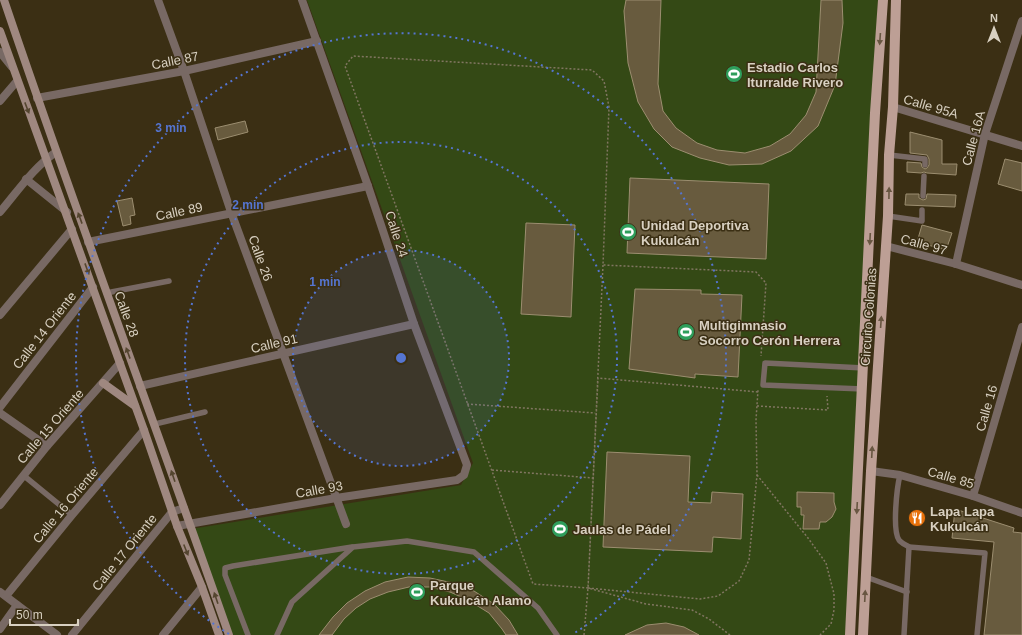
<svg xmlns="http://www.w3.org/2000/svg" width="1022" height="635" font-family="Arial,sans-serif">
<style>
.green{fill:#344915}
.building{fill:#685b3e;stroke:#9c8e70}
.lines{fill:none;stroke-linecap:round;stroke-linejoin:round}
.path{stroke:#817661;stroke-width:1.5;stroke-dasharray:2 2;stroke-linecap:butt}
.lane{stroke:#786964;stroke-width:5.5}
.street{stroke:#786964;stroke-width:8}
.secondary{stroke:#9f8880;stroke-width:8}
.primary{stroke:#bd9f95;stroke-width:10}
.oneway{fill:#685641}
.oneway2{fill:#54452f}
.ring{fill:none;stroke:#5575d1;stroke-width:2;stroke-dasharray:2 4}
.labels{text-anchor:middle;stroke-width:3;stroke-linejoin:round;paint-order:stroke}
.street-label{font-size:13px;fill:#d8d0c1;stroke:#3b2f14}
.poi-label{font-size:13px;font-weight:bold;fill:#d8d0c1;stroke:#3b2f14;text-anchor:start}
.centre{fill:#5575d1;stroke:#3b2f14;stroke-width:2}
.ring-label{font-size:12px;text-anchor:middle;font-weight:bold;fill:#5575d1;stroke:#3b2f14;stroke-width:3;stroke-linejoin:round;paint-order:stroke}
</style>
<rect width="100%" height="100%" fill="#3b2f14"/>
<polygon class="green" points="307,0 878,0 848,635 229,635 191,529 461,485 473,463"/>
<g class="building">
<polygon points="626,0 661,0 658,84 663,111 676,128 697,143 717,150 745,153 770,146 790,134 806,115 816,92 821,0 842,0 843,23 835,85 818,126 791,151 762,164 729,165 700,158 672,147 654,129 638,102 628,63 624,11"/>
<polygon points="245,121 248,132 218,140 215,128"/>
<polygon points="910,132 942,140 942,164 957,164 956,175 927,173 924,172 921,173 907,172 907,162 921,163 922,167 925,169 927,168 929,165 929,159 927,155 910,153"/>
<polygon points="1005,159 1022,163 1022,191 998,184"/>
<polygon points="630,178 769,184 766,259 627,253"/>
<polygon points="906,194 919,194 919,198 923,200 926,199 927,194 956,195 955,207 905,205"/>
<polygon points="132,198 135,215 130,216 131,224 123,226 117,201"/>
<polygon points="526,223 575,225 571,317 521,314"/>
<polygon points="922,225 952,233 946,250 917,242"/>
<polygon points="635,289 701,290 701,294 742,295 738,377 695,374 695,378 629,369"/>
<polygon points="607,452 690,456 688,502 711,503 712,492 743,494 741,539 713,537 712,552 603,547"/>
<polygon points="797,492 834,493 834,502 836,509 832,517 826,522 820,522 819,529 803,529 804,515 801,515 801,507 797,507"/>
<polygon points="955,509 1014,528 1013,532 1022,533 1022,635 984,635 994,542 952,538"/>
<polygon points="408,577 430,578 453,583 474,591 494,604 509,620 518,635 506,635 502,629 489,613 468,600 450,592 430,587 409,587 388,592 370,599 356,608 344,619 332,635 319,635 333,617 347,603 365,591 385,582"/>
<polygon points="666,623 684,627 699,635 625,635 647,625"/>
</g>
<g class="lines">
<g class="path">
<polyline points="603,265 588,588 598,378 758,392"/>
<polyline points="467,404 595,413"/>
<polyline points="757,406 828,410 827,396"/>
<polyline points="492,470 593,478"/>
<polyline points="757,475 808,538 826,563 834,594 834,610 831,624 820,635"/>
<polyline points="588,588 700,599 718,596 739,581 749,560 757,475 756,420 758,390"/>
<polyline points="584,635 588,588"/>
<polyline points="730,635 709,619 692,610 646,604 588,588 533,584 345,66 353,56 592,70 604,81 609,107 603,265 756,272 766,283 761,356"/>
</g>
<g class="lane">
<polyline points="889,155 925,159 925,165"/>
<polyline points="923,196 924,176"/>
<polyline points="888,216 922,221 922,210"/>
<polyline points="106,293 169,281"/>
<polyline points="863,389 763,385 765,363 864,368"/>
<polyline points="155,424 205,412"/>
<polyline points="23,475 72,515"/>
<path d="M900 475C897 487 892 530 899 540 901 543 906 545 909 547"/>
<polyline points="866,577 907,592"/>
<polyline points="248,635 225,575 225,568 233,566 352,547"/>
<polyline points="277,635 292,602 353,547 407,541 474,552 538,608 557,635"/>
<polyline points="904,635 909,547 985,553 977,635"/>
</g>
<g class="street">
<polyline points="158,0 184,71 231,212 346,524"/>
<polyline points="0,52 12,67"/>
<polyline points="37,98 184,71 317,41"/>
<polyline points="0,101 17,81"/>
<polyline points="893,107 1022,146"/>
<polyline points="26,179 67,212"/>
<path d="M0 212C18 191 33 168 56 152"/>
<polyline points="88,242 368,186"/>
<polyline points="886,246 956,264 1022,285"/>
<polyline points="956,264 985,134 1022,21"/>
<polyline points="0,315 72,229"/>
<polyline points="140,386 414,324"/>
<polyline points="0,407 93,287"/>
<polyline points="0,413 47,446"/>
<polyline points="871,471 900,475 973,496 1022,513"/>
<polyline points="973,496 1022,327"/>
<polyline points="0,505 47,446 120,363"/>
<polyline points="177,526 336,498 457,480 464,475 467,465 414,324 368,186 302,0"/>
<polyline points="0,592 57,635"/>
<polyline points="6,596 72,515 144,430"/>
<polyline points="0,629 17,605"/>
<polyline points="72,635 172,512 184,508"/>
<polyline points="163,635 202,587"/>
</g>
<g class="secondary">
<path d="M4 0C76 213 155 423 229 635"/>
<polyline points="0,31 144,430 177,526 202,587 219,635"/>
<polyline points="103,383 135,406"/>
</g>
<g class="primary">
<polyline points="850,635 875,113 883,0"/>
<polyline points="863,635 871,471 888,216 889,155 893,107 896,0"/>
</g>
</g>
<defs><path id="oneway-solid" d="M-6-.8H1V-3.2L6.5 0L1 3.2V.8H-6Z"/></defs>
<g class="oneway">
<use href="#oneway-solid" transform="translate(880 39) rotate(94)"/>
<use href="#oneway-solid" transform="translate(889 193) rotate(-89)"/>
<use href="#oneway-solid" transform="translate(870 239) rotate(93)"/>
<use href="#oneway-solid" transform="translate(881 322) rotate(-86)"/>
<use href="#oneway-solid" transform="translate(872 452) rotate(-87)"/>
<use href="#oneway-solid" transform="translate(857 508) rotate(93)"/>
<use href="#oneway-solid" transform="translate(865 596) rotate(-87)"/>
</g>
<g class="oneway2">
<use href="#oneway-solid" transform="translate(27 108) rotate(69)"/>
<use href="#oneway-solid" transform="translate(80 218) rotate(-110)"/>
<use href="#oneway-solid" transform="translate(87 269) rotate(70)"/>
<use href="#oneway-solid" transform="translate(128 353) rotate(-110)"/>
<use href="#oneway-solid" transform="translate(173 476) rotate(-109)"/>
<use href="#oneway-solid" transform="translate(186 550) rotate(68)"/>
<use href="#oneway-solid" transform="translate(216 598) rotate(-109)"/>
</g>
<circle cx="401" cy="358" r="108" fill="#5575d1" fill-opacity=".12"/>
<g class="ring">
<circle cx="401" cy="358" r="108"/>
<circle cx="401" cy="358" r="216"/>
<path d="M229 634A325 325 0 1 1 573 634"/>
</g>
<defs>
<g id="stadium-disc" transform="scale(0.9)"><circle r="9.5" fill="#2e9e5b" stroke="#3b2f14"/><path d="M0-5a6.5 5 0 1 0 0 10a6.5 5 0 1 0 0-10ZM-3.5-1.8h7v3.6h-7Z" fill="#fff"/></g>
<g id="restaurant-disc" transform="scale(0.9)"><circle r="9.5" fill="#e8710a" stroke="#3b2f14"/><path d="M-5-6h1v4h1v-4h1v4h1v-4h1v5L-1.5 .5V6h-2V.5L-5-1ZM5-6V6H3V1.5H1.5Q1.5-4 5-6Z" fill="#fff"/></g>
</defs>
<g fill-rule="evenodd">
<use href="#stadium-disc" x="734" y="74"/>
<use href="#stadium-disc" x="628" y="232"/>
<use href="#stadium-disc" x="686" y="332"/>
<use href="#restaurant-disc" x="917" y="518"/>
<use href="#stadium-disc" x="560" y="529"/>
<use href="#stadium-disc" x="417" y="592"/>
</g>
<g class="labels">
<g class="street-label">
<text transform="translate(175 60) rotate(-11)" y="5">Calle 87</text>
<text transform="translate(931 106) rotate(16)" y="5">Calle 95A</text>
<text transform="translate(973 138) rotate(-75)" y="5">Calle 16A</text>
<text transform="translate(179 211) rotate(-12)" y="5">Calle 89</text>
<text transform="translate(397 234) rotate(72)" y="5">Calle 24</text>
<text transform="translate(924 244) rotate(15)" y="5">Calle 97</text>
<text transform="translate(261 258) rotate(70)" y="5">Calle 26</text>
<text transform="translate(127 314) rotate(70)" y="5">Calle 28</text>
<text transform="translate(868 317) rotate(-86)" y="5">Circuito Colonias</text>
<text transform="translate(44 330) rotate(-52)" y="5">Calle 14 Oriente</text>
<text transform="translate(274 343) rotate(-13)" y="5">Calle 91</text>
<text transform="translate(986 408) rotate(-74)" y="5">Calle 16</text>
<text transform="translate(50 426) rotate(-49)" y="5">Calle 15 Oriente</text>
<text transform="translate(951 477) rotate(16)" y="5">Calle 85</text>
<text transform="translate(319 489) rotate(-10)" y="5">Calle 93</text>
<text transform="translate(65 505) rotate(-50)" y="5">Calle 16 Oriente</text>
<text transform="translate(124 552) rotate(-51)" y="5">Calle 17 Oriente</text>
</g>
<g class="poi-label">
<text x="747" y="72">Estadio Carlos<tspan x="747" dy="15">Iturralde Rivero</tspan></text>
<text x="641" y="230">Unidad Deportiva<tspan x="641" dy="15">Kukulcán</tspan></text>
<text x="699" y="330">Multigimnasio<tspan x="699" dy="15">Socorro Cerón Herrera</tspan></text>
<text x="930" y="516">Lapa Lapa<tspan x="930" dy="15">Kukulcán</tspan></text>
<text x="573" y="534">Jaulas de Pádel</text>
<text x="430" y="590">Parque<tspan x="430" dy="15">Kukulcán Alamo</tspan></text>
</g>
</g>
<circle cx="401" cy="358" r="6" class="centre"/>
<g class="ring-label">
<text x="171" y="132">3 min</text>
<text x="248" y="209">2 min</text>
<text x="325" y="286">1 min</text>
</g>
<g transform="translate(994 28)" stroke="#3b2f14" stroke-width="3" paint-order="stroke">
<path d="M0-3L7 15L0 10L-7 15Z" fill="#d8d0c1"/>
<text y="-6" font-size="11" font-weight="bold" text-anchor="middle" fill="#d8d0c1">N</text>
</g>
<path d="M10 619v6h68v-6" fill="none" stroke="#d8d0c1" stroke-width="2"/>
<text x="16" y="619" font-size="12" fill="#d8d0c1" stroke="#3b2f14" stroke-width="3" paint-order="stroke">50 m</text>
</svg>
